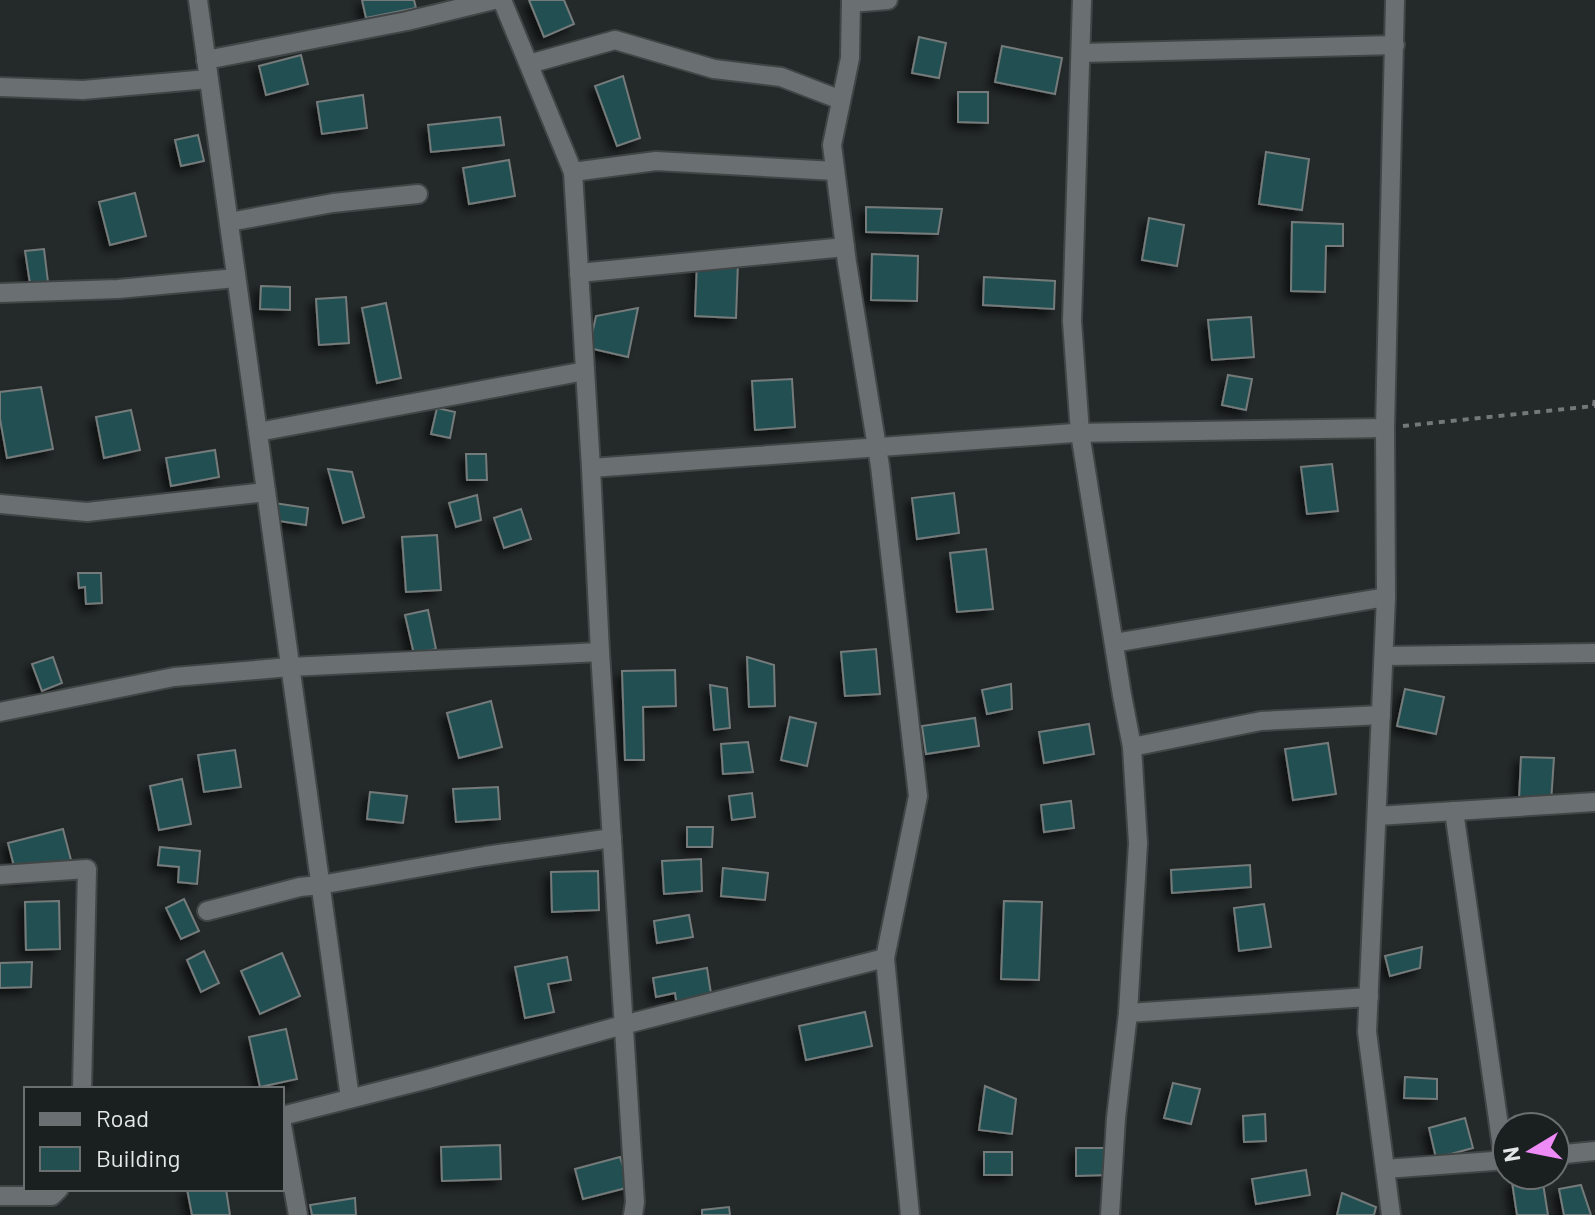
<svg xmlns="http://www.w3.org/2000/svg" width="1595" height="1215" font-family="Barlow,sans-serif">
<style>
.building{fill:#244f51;stroke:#747a7a;stroke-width:2;filter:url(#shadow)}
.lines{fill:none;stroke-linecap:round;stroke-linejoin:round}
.minor-casing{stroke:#414545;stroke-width:22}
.path{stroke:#747878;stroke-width:4;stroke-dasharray:6 6;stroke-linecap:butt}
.minor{stroke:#6a7071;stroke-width:18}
</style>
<defs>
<filter id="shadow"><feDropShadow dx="-5.5" dy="5.5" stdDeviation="4" flood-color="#0009"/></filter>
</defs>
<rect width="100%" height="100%" fill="#242929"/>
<g class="building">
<polygon points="362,0 414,0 416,8 366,18"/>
<polygon points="529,0 564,0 574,24 544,37"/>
<polygon points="919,37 946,43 939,78 912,73"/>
<polygon points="1002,46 1062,58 1055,94 995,82"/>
<polygon points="301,55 308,84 266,95 259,66"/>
<polygon points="623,76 640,138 617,146 595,86"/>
<polygon points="958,92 988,92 988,123 958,122"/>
<polygon points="363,95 367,128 322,134 317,102"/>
<polygon points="500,117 504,145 431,152 428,125"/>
<polygon points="198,135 204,161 181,166 175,140"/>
<polygon points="1266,152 1309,159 1302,210 1259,204"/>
<polygon points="509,160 515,196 469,204 463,168"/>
<polygon points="135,193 146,236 110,245 99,202"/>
<polygon points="866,207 942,209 938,234 866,232"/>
<polygon points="1149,218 1184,225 1177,266 1142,260"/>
<polygon points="1292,222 1343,224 1343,246 1326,246 1325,292 1291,291"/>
<polygon points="44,249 48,282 30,284 25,251"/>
<polygon points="872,254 918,256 917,301 871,300"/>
<polygon points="697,261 738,262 736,318 695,316"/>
<polygon points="984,277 1055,281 1054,309 983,305"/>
<polygon points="261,286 290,287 290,310 260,309"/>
<polygon points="346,297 349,343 319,345 316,299"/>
<polygon points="386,303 401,378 377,383 362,308"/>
<polygon points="638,308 628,357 589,348 596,316"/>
<polygon points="1251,317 1254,357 1212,360 1208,320"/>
<polygon points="1228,375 1252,379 1246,410 1222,405"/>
<polygon points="792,379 795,427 755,430 752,381"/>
<polygon points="41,387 53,449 7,458 0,419 0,392"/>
<polygon points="437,408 455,412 450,438 431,434"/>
<polygon points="131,410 140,450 104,458 96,417"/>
<polygon points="215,450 219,477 171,486 166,458"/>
<polygon points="466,454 486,454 487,480 467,480"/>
<polygon points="1332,464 1338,511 1307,514 1301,467"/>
<polygon points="328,469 352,472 364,517 343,523"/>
<polygon points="954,493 959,533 917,539 912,498"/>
<polygon points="477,495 481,520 456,527 449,503"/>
<polygon points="274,503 308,508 306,525 272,520"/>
<polygon points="521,509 531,539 504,548 494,518"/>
<polygon points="437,535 441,590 406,592 402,537"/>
<polygon points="986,549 993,609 957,612 950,553"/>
<polygon points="78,573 101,573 102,603 86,604 85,587 79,588"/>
<polygon points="428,610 436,649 414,654 405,615"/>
<polygon points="876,649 880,694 845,696 841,652"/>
<polygon points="53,657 62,683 42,691 32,664"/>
<polygon points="747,657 774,665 775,706 749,707"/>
<polygon points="675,670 676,706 643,707 644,760 625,760 622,671"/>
<polygon points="1011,684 1012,709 987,714 982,690"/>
<polygon points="710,685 727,688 730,728 714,730"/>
<polygon points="1405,689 1444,697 1436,734 1397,726"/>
<polygon points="491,701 502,747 459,758 447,713"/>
<polygon points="790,717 816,723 807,766 781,760"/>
<polygon points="975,718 979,746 926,754 922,726"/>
<polygon points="1089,724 1094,754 1044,763 1039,732"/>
<polygon points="748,742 753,772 723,774 721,744"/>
<polygon points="1328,743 1336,794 1293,800 1285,749"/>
<polygon points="235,750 241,787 204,792 198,755"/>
<polygon points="1521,757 1554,758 1551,802 1519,800"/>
<polygon points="182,779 191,824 159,830 150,786"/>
<polygon points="498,787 500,819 456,822 453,789"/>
<polygon points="370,792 407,796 403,823 367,819"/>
<polygon points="752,793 755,817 732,820 729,796"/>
<polygon points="1071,801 1074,828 1044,832 1041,805"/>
<polygon points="687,827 713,827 712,847 687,847"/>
<polygon points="63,829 72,864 17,878 8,843"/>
<polygon points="160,847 200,851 197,884 178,882 179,867 158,865"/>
<polygon points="701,859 702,891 664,894 662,861"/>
<polygon points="1250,865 1251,887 1172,893 1171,870"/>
<polygon points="723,868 768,873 765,900 721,896"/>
<polygon points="598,871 599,910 552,912 551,872"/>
<polygon points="184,899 199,931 181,939 166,908"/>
<polygon points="59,901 60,949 26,950 25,902"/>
<polygon points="1004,901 1042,902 1039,980 1001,979"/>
<polygon points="1264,904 1271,947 1239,951 1234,908"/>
<polygon points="689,915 693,937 657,943 654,921"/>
<polygon points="1422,947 1420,968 1390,976 1385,956"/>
<polygon points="204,951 219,983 201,992 187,960"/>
<polygon points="282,953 300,996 260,1014 241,971"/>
<polygon points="567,957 571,980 548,984 554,1012 525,1018 515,967"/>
<polygon points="32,962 31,987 0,988 0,963"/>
<polygon points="707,968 712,1000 677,1006 675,993 656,997 653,978"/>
<polygon points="865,1012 872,1046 806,1060 799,1026"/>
<polygon points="286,1029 297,1079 260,1087 249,1037"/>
<polygon points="1405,1077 1437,1079 1437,1099 1404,1098"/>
<polygon points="1173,1083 1200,1089 1191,1124 1164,1118"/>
<polygon points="985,1086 1016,1099 1012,1134 979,1130"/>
<polygon points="1265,1114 1266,1141 1244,1142 1243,1116"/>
<polygon points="1465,1118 1473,1148 1436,1158 1429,1128"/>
<polygon points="500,1145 501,1179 442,1181 441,1147"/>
<polygon points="1076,1148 1107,1148 1107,1175 1076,1176"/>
<rect x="984" y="1152" width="28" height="23"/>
<polygon points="620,1157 630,1187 583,1199 575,1169"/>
<polygon points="1306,1170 1310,1195 1256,1204 1252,1179"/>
<polygon points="1542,1177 1548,1215 1517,1215 1512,1182"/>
<polygon points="1581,1185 1591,1215 1564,1215 1559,1189"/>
<polygon points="187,1189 226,1189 230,1215 192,1215"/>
<polygon points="1342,1193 1376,1207 1374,1215 1337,1215"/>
<polygon points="355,1198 356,1215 312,1215 310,1205"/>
<polygon points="729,1207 730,1215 702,1215 702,1210"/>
</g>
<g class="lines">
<g class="minor-casing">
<g id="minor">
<polyline points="198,0 350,1098"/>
<polyline points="502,0 573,172 591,468 600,652 635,1202 633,1215"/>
<polyline points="851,0 850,58 832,145 847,263 880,466 918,796 885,958 910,1215"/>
<polyline points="1082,0 1072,321 1080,433 1122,695 1132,747 1138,843 1128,1013 1116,1118 1110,1215"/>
<polyline points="851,3 888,0"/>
<polyline points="1081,53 1395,45"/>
<polyline points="206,60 407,21 494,0"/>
<polyline points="529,64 615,40 714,69 781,77 841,100"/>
<polyline points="0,87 83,90 208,79"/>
<polyline points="573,172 656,161 835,171"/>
<polyline points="229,222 333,203 418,194"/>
<polyline points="579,273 845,247"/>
<polyline points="0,293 118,289 236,278"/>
<polyline points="258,432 585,371"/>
<polyline points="591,468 1074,433 1385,428"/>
<polyline points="0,504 87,512 266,492"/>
<polyline points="1114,643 1386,597"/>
<polyline points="1384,656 1595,653"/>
<polyline points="0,712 174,677 290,667 600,652"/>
<polyline points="1132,747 1261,721 1381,715"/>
<polyline points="1454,811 1504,1161"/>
<polyline points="1377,816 1595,802"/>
<polyline points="0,875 87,869 82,1089"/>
<polyline points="207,911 300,887 320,885 485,856 612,838"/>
<polyline points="1128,1013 1369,997"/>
<polyline points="282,1116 428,1079 623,1025 885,958"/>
<polyline points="282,1125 298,1215"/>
<polyline points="1555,1155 1595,1151"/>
<polyline points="1385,1169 1507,1160"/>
<polyline points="0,1196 52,1196 59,1189"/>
<polyline points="1391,1215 1367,1032 1386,597 1385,428 1395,0"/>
</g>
</g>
<polyline class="path" points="1403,426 1594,406 1595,398"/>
<use href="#minor" class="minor"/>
</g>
<rect x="24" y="1087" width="260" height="104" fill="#1a1f20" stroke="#6b6f70" stroke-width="2"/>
<rect x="40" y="1113" width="40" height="12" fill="#6a7071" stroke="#6b6f70" stroke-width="2"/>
<text x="96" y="1127" font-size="24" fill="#e4e7e7">Road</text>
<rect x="40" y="1147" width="40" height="24" fill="#244f51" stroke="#6b6f70" stroke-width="2"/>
<text x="96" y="1167" font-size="24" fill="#e4e7e7">Building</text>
<g transform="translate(1531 1151) rotate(260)"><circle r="38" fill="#1a1f20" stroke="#6b6f70" stroke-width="2"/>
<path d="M0-6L14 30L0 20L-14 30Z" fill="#ef8bf7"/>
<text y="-12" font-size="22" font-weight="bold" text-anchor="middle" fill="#e4e7e7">N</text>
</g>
</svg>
